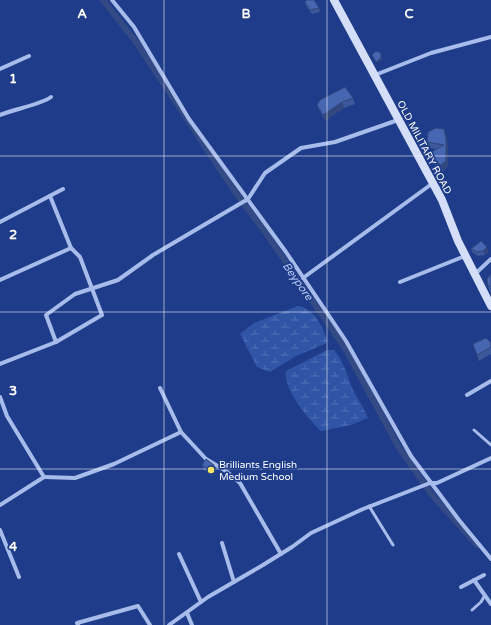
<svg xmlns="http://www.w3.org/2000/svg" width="491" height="625" font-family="'Varela Round',sans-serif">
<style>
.wetland{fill:url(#wetland-marsh)}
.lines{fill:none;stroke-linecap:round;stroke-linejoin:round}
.canal{stroke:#344a84;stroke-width:6}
.service{stroke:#a8bceb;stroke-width:3}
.minor{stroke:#a8bceb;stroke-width:4}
.secondary{stroke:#d4def9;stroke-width:8}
.wall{fill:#3c5899}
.shaded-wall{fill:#31477d}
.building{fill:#4666b2;stroke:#31477d}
.grid{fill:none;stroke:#fff;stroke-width:1;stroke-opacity:0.55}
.poi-dot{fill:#fae667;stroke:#1e3c89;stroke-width:1.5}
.labels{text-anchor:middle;stroke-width:3.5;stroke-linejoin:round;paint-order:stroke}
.street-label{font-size:10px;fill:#fff;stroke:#1e3c89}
.poi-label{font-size:10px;fill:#fff;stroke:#1e3c89;text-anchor:start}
.water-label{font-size:11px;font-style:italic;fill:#b4c7f3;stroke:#1e3c89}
.grid-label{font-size:13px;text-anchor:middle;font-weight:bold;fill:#fff;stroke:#1e3c89;stroke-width:3.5;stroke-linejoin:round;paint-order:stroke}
</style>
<defs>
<pattern id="wetland-marsh" width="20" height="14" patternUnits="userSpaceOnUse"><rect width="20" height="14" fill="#3155a6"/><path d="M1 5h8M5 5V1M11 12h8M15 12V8" fill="none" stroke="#506eb3"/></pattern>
</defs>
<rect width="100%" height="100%" fill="#1e3c89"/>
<g class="wetland">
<path d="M298 306C313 307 326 330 327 343L296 356 270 372 257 367 240 334 254 323Z"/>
<path d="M327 350H334C345 363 347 377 354 392 359 401 364 408 368 418L351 425 321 431C308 419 283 389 286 371Z"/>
</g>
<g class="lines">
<polyline class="canal" points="103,0 136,42 238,196 263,229 345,348 398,446 432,495 477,545"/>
<g class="service">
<polyline points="474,430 491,445"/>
<polyline points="369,506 393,545"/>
<polyline points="472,610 481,602 485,595"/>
</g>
<g class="minor">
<polyline points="112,0 134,27 189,119 286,252 346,341 411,456 459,520 491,559"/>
<polyline points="0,69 29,56"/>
<polyline points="375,75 431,53 491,37"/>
<path d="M0 115C14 109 40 105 51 97"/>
<polyline points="50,196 71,248 80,257 102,315 56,342"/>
<polyline points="0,222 63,189"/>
<polyline points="475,274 491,259"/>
<polyline points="303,278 433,183"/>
<polyline points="0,280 71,248"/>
<polyline points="400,282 465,256"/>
<polyline points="0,364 56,342 46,315 75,294 118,280 153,255 248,199 265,173 301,148 335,142 398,120"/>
<polyline points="160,388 181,432 206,459 226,471 240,483 281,554"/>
<polyline points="467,395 491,381"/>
<polyline points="0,397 7,416 44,477 0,505"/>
<polyline points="44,477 75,478 114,464 181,432"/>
<polyline points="0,530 19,577"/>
<polyline points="222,543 234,582"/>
<polyline points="179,554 201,602"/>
<polyline points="474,580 491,604"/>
<polyline points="461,587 484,575"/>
<polyline points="187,613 192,625"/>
<polyline points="78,625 77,623 138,606 150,625"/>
<polyline points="169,625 208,597 263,565 292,547 311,533 363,509 430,483 437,483 491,458"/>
</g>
<polyline class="secondary" points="334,0 442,200 458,241 491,306"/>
</g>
<g class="wall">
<polygon points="305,2 319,8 320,12 312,14 306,6"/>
<polygon points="353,98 355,104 344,108 325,121 317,105"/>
<polygon points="446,135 448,145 448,166 443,171 436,167 430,159 428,154 436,149 429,148 427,142"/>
<polygon points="471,249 488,251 485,255 478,256 473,253"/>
<polygon points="491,274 491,292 490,292 488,286"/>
<polygon points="491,343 491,354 479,361 473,344"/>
<polygon points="202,465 214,465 216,471 212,476 204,470"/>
</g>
<g class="shaded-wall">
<polygon points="381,53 382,60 376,63 376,62"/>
<polygon points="342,102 344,108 325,121 323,115"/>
<polygon points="444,129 446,135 448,145 448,166 443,171 441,165 446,139"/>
<polygon points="487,247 488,251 485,255 483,251"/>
<polygon points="214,465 216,471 212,476 210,471"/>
</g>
<g class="building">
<polygon points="307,0 314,0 319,8 310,10 305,2"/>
<polygon points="376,51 381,53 381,58 376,62 372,55"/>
<polygon points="345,87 353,98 342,102 323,115 317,105 320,100"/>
<polygon points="436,128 444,129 446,139 446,161 441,165 434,161 428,154 444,145 427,142 428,132"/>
<polygon points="481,241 487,247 483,251 477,252 471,249"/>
<polygon points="491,274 491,286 488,286 487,279"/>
<polygon points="486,338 491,343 491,347 477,355 473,344"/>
<polygon points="206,459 214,465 210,471 202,465"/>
</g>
<path class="grid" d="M164 0V625M327 0V625M0 156H491M0 312H491M0 469H491"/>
<circle class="poi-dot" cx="211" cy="470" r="4"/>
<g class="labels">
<g class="street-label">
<text transform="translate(425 147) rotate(62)" y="4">OLD MILITARY ROAD</text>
</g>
<g class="poi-label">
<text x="219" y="468">Brilliants English<tspan x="219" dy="12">Medium School</tspan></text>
</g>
<g class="water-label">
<text transform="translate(298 281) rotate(55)" y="4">Beypore</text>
</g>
</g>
<g class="grid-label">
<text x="82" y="18">A</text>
<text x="246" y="18">B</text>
<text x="409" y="18">C</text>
<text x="13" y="83">1</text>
<text x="13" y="239">2</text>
<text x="13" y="395">3</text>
<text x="13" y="551">4</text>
</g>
</svg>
